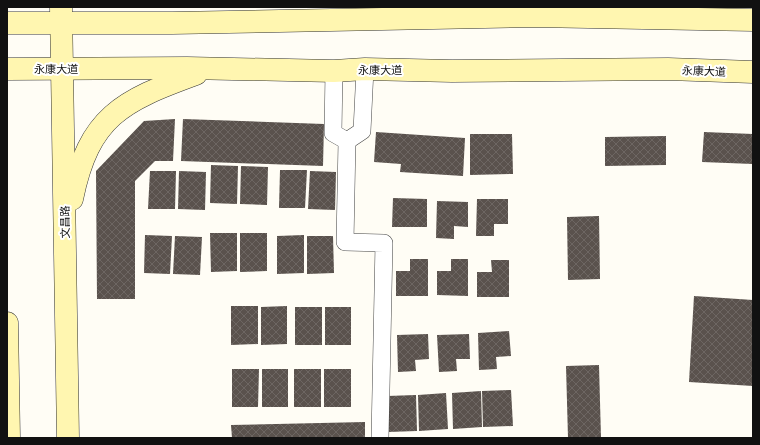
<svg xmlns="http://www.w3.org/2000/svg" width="760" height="445" font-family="'IBM Plex Serif','Noto Sans SC',serif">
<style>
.building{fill:url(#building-cross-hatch)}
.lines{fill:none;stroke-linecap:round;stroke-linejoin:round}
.street-casing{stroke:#444;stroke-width:18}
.secondary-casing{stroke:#333;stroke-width:23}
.street{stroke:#fff;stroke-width:17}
.secondary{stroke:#fff6b0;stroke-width:22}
.labels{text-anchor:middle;stroke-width:4;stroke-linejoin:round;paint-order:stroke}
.street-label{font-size:11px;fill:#111;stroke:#fff}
</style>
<defs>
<pattern id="building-cross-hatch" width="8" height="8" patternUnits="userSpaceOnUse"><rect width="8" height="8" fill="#5a524d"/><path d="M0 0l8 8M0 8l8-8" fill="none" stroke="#6d6662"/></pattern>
</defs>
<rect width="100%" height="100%" fill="#fffdf5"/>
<g class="building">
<polygon points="175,119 173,161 155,161 135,181 135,299 97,299 96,171 144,121"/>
<polygon points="183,119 324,124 323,166 181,161"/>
<polygon points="376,132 465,138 463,176 400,172 401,164 374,162"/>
<polygon points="704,132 753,134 753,164 702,162"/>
<polygon points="470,134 512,134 513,174 470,175"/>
<polygon points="666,136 666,165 605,166 605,137"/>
<polygon points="211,165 238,166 237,204 210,203"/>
<polygon points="241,166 268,167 267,205 240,204"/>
<polygon points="280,170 307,170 305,208 279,208"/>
<polygon points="150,171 176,171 175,209 148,209"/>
<polygon points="179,171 206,172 205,210 178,209"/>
<polygon points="310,171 336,172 335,210 308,209"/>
<polygon points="393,198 427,199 427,227 392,227"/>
<polygon points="477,199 508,199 508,224 494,224 494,236 476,236"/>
<polygon points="437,201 468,202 468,227 454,226 454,239 436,238"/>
<polygon points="599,216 600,279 568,280 567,217"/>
<polygon points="210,233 237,233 237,271 211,272"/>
<polygon points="240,233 267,233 267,271 240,272"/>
<polygon points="145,235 172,236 170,274 144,273"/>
<polygon points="304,235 304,273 277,274 277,236"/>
<polygon points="175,236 202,237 200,275 173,274"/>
<polygon points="307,236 333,236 334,273 307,274"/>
<polygon points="410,259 428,259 428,296 396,296 396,271 410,271"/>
<polygon points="451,259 468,259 468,296 437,295 437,271 451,271"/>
<polygon points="491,260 509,260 509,297 477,297 477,272 492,272"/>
<polygon points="694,296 753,300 753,386 689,382"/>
<polygon points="231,306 258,306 258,344 231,345"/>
<polygon points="287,306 287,344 261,345 261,307"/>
<rect x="295" y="307" width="27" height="38"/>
<rect x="325" y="307" width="26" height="38"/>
<polygon points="509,331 511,356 496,357 497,369 479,370 478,333"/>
<polygon points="428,334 429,359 415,360 416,371 398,372 397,335"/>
<polygon points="469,334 470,359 456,359 457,371 439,372 437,335"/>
<polygon points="599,365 601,438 568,438 566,366"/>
<polygon points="232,369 259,369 258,407 232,407"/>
<rect x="262" y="369" width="26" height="38"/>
<rect x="294" y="369" width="27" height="38"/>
<rect x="324" y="369" width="27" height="38"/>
<polygon points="511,390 513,426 483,427 482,391"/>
<polygon points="481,391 482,427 453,429 452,393"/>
<polygon points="446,393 448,429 419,431 418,395"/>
<polygon points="416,395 417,431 388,432 387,396"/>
<polygon points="365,422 365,438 232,438 231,425"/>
</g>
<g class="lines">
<g class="street-casing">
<g id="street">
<polyline points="334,71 333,133 347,141 345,242 384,243 380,438"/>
<polyline points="347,141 362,131 365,69"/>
</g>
</g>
<g class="secondary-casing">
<g id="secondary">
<polyline points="61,7 68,438"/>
<polyline points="7,23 172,23 534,16 753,20"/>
<polyline points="7,69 187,68 334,71 365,69 452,71 668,69 753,72"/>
<path d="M72 199C89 116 122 101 196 74"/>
<polyline points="7,323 9,438"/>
</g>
</g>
<use href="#street" class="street"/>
<use href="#secondary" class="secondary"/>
</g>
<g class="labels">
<g class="street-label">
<text x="56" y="73">永康大道</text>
<text x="380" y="74">永康大道</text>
<text transform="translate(704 71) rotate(2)" y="4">永康大道</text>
<text transform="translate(65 222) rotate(-91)" y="4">文昌路</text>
</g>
</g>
<rect width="760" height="445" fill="none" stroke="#111111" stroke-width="16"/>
</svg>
